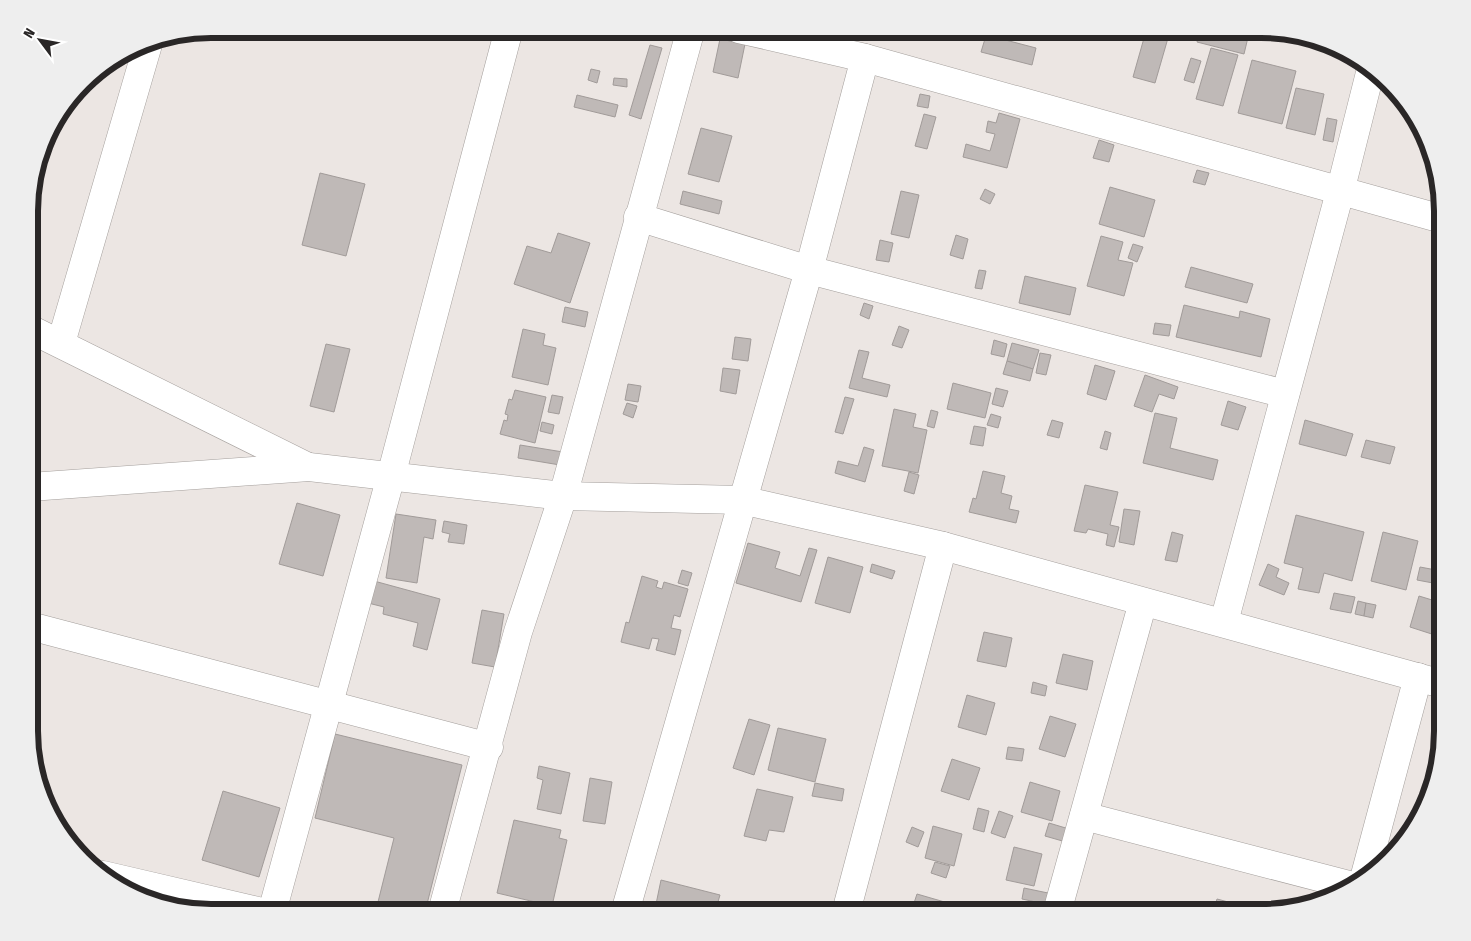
<svg xmlns="http://www.w3.org/2000/svg" width="1471" height="941" font-family="'Fira Sans Condensed',sans-serif">
<style>
.building{fill:#bfb9b7;stroke:#a19b99}
.lines{fill:none;stroke-linecap:round;stroke-linejoin:round}
.street-casing{stroke:#a49f9c;stroke-width:29}
.street{stroke:#fff;stroke-width:28}
.rim{fill:none;stroke:#2a2727;stroke-width:6}
</style>
<rect width="100%" height="100%" fill="#ece6e3"/>
<g class="building">
<polygon points="988,29 996,29 994,37 1036,48 1032,65 981,52"/>
<polygon points="996,29 1033,29 1030,38"/>
<polygon points="1200,29 1216,29 1235,33 1236,29 1250,29 1244,54 1197,42"/>
<polygon points="1146,31 1168,38 1155,83 1133,77"/>
<polygon points="720,39 745,44 738,78 713,72"/>
<polygon points="650,45 662,48 641,119 629,115"/>
<polygon points="1211,48 1238,55 1223,106 1196,99"/>
<polygon points="1191,58 1201,61 1194,83 1184,80"/>
<polygon points="1252,60 1296,71 1282,124 1238,113"/>
<polygon points="591,69 600,71 597,83 588,80"/>
<polygon points="614,78 627,79 627,87 613,85"/>
<polygon points="1296,88 1324,94 1315,135 1286,128"/>
<polygon points="920,94 930,96 928,108 917,106"/>
<polygon points="577,95 618,105 615,117 574,107"/>
<polygon points="999,113 1020,119 1007,168 963,157 966,144 990,151 995,134 986,132 988,121 996,123"/>
<polygon points="924,114 936,117 927,149 915,146"/>
<polygon points="1327,118 1337,120 1333,142 1323,140"/>
<polygon points="701,128 732,136 719,182 688,174"/>
<polygon points="1099,140 1114,145 1109,162 1093,158"/>
<polygon points="1197,170 1209,173 1205,185 1193,182"/>
<polygon points="320,173 365,184 346,256 302,245"/>
<polygon points="1110,187 1155,200 1144,237 1099,224"/>
<polygon points="985,189 995,194 990,204 980,199"/>
<polygon points="683,191 722,201 719,214 680,204"/>
<polygon points="901,191 919,195 909,238 891,234"/>
<polygon points="558,233 590,243 570,303 514,284 527,246 551,253"/>
<polygon points="956,235 968,239 963,259 950,255"/>
<polygon points="1101,236 1123,242 1118,260 1133,263 1124,296 1087,286"/>
<polygon points="880,240 893,243 889,262 876,260"/>
<polygon points="1133,244 1143,247 1137,262 1128,258"/>
<polygon points="1191,267 1253,284 1247,303 1185,287"/>
<polygon points="979,270 986,271 982,289 975,288"/>
<polygon points="1025,276 1076,288 1070,315 1019,303"/>
<polygon points="864,303 873,306 869,319 860,315"/>
<polygon points="1184,305 1239,318 1240,311 1270,319 1261,357 1176,337"/>
<polygon points="565,307 588,312 585,327 562,322"/>
<polygon points="1155,323 1171,325 1169,336 1153,334"/>
<polygon points="899,326 909,330 902,348 892,345"/>
<polygon points="523,329 545,334 543,345 556,348 548,385 512,377"/>
<polygon points="735,337 751,339 748,361 732,359"/>
<polygon points="994,340 1007,344 1004,357 991,354"/>
<polygon points="1012,343 1039,350 1033,369 1007,361"/>
<polygon points="326,344 350,349 334,412 310,406"/>
<polygon points="859,350 869,352 862,378 890,385 887,397 849,388"/>
<polygon points="1040,353 1051,355 1046,375 1036,373"/>
<polygon points="1007,361 1033,369 1030,381 1003,374"/>
<polygon points="1095,365 1115,371 1106,400 1087,394"/>
<polygon points="723,368 740,370 736,394 720,391"/>
<polygon points="1145,375 1178,387 1174,399 1159,394 1152,412 1134,406"/>
<polygon points="953,383 991,393 985,418 947,409"/>
<polygon points="628,384 641,386 638,402 625,400"/>
<polygon points="996,388 1008,391 1003,407 992,404"/>
<polygon points="515,390 546,397 535,443 500,434 504,420 507,421 508,415 505,414 509,399 512,400"/>
<polygon points="552,395 563,397 559,414 548,412"/>
<polygon points="845,397 854,399 843,434 835,432"/>
<polygon points="1228,401 1246,407 1238,430 1221,425"/>
<polygon points="627,403 637,406 633,418 623,414"/>
<polygon points="894,409 916,414 913,427 927,430 918,473 882,466"/>
<polygon points="931,410 938,412 934,428 927,426"/>
<polygon points="1155,413 1177,418 1170,448 1218,460 1213,480 1143,463"/>
<polygon points="991,414 1001,417 998,428 987,425"/>
<polygon points="1052,420 1063,423 1059,438 1047,435"/>
<polygon points="1305,420 1353,434 1346,456 1299,444"/>
<polygon points="542,422 554,425 552,434 540,431"/>
<polygon points="974,426 986,428 983,446 970,444"/>
<polygon points="1105,431 1111,433 1107,450 1100,448"/>
<polygon points="1366,440 1395,447 1390,464 1361,457"/>
<polygon points="520,445 563,452 560,465 518,458"/>
<polygon points="864,447 874,450 865,482 835,473 838,461 858,466"/>
<polygon points="983,471 1005,476 1001,493 1012,496 1009,509 1019,511 1016,523 969,512 973,498 976,499"/>
<polygon points="909,472 919,475 914,494 904,491"/>
<polygon points="1085,485 1118,492 1110,525 1119,527 1114,547 1106,545 1108,534 1088,529 1086,533 1074,531"/>
<polygon points="297,503 340,515 323,576 279,564"/>
<polygon points="1124,509 1140,511 1134,545 1119,542"/>
<polygon points="396,514 436,520 433,539 424,537 417,583 386,578"/>
<polygon points="1296,515 1364,532 1352,581 1324,573 1319,593 1298,589 1303,568 1284,563"/>
<polygon points="444,521 467,525 464,544 448,542 450,534 442,532"/>
<polygon points="1172,532 1183,535 1177,562 1165,560"/>
<polygon points="1383,532 1418,541 1406,590 1371,581"/>
<polygon points="748,543 780,552 775,568 800,576 809,548 817,550 801,602 736,583"/>
<polygon points="828,557 863,567 850,613 815,603"/>
<polygon points="872,564 895,571 892,579 870,572"/>
<polygon points="1268,564 1279,569 1276,577 1289,583 1284,595 1259,585"/>
<polygon points="1420,567 1436,570 1433,583 1417,580"/>
<polygon points="682,570 692,573 688,586 678,583"/>
<polygon points="642,576 658,581 656,587 662,589 664,582 688,589 680,617 674,615 671,628 681,630 675,655 656,650 659,639 652,638 649,649 621,642 626,622 629,623"/>
<polygon points="374,581 440,599 427,650 413,646 418,623 383,614 384,607 368,603"/>
<polygon points="1334,593 1355,597 1351,613 1330,609"/>
<polygon points="1419,596 1442,603 1441,637 1410,627"/>
<polygon points="1358,601 1366,603 1364,616 1355,614"/>
<polygon points="1366,603 1376,605 1373,618 1364,616"/>
<polygon points="482,610 504,614 495,667 472,663"/>
<polygon points="984,632 1012,638 1006,667 977,661"/>
<polygon points="1063,654 1093,661 1087,690 1056,683"/>
<polygon points="1033,682 1047,686 1045,696 1031,693"/>
<polygon points="967,695 995,703 986,735 958,727"/>
<polygon points="1050,716 1076,724 1065,757 1039,749"/>
<polygon points="749,719 770,725 754,775 733,768"/>
<polygon points="778,728 826,739 815,782 768,770"/>
<polygon points="335,734 462,765 425,912 378,902 394,838 315,818"/>
<polygon points="1008,747 1024,749 1022,761 1006,759"/>
<polygon points="952,759 980,768 969,800 941,791"/>
<polygon points="539,766 570,773 561,814 537,809 543,780 537,778"/>
<polygon points="590,778 612,782 605,824 583,821"/>
<polygon points="1030,782 1060,791 1052,821 1021,812"/>
<polygon points="815,783 844,789 842,801 812,796"/>
<polygon points="757,789 793,797 784,832 769,830 766,841 744,836"/>
<polygon points="223,791 280,808 259,877 202,860"/>
<polygon points="978,808 989,811 984,832 973,829"/>
<polygon points="999,811 1013,816 1005,838 991,833"/>
<polygon points="514,820 561,830 559,838 567,840 552,906 497,893"/>
<polygon points="1049,823 1069,829 1066,842 1045,836"/>
<polygon points="933,826 962,834 954,866 925,858"/>
<polygon points="912,827 924,832 918,847 906,842"/>
<polygon points="1014,847 1042,854 1034,886 1006,880"/>
<polygon points="935,862 950,866 946,878 931,873"/>
<polygon points="661,880 720,895 715,912 690,912 691,905 680,903 677,912 655,909"/>
<polygon points="1024,888 1048,893 1045,904 1022,899"/>
<polygon points="917,894 948,903 945,912 911,912"/>
<polygon points="1217,899 1247,907 1245,912 1213,912"/>
<polygon points="971,903 986,907 985,912 969,912"/>
</g>
<g class="lines">
<g class="street-casing">
<g id="street">
<polyline points="739,29 865,58 1442,219"/>
<polyline points="638,217 809,270 1285,394"/>
<polyline points="30,329 308,467"/>
<polyline points="61,343 149,41"/>
<polyline points="30,487 309,467 563,496 742,500 943,546 1442,684"/>
<polyline points="1224,622 1340,192 1371,69"/>
<polyline points="30,626 489,747"/>
<polyline points="1084,816 1353,886"/>
<polyline points="103,875 262,912"/>
<polyline points="1365,875 1418,677"/>
<polyline points="272,912 391,476 509,29"/>
<polyline points="442,912 518,632 563,496 691,29"/>
<polyline points="625,912 809,270 865,58"/>
<polyline points="846,912 943,546"/>
<polyline points="1057,912 1143,602"/>
</g>
</g>
<use href="#street" class="street"/>
</g>
<path d="M0 0H1471V941H0ZM211 38H1261A173 173 0 0 1 1434 211V731A173 173 0 0 1 1261 904H211A173 173 0 0 1 38 731V211A173 173 0 0 1 211 38Z" fill="#eee" fill-rule="evenodd"/>
<path class="rim" d="M211 38H1261A173 173 0 0 1 1434 211V731A173 173 0 0 1 1261 904H211A173 173 0 0 1 38 731V211A173 173 0 0 1 211 38Z"/>
<g transform="translate(40 40) rotate(302)" stroke="#ffffff" stroke-width="4" paint-order="stroke">
<path d="M0-4L9 19L0 12L-9 19Z" fill="#2a2727"/>
<text y="-8" font-size="14" font-weight="bold" text-anchor="middle" fill="#2a2727">N</text>
</g>
</svg>
